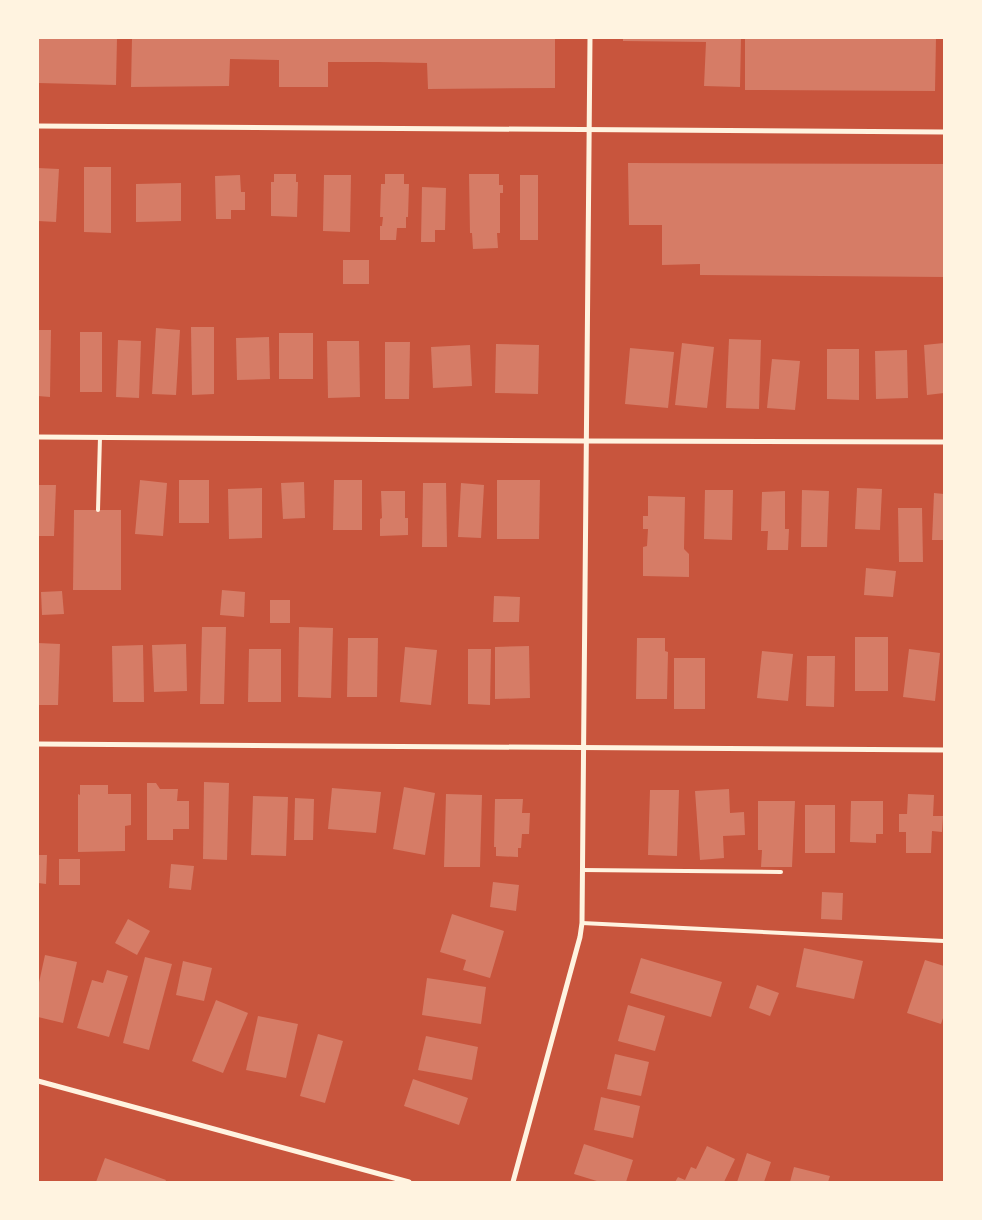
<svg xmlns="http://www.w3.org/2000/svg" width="982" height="1220" font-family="'Varela Round',sans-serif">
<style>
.building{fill:#d67c66}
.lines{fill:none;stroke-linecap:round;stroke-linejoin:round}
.service{stroke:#fff3e0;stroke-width:4}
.minor{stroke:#fff3e0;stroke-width:5}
</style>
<rect width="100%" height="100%" fill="#c8553d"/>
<g class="building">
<polygon points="38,38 117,38 116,85 38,83"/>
<polygon points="132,38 555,38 555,88 428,89 427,63 378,62 328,62 328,87 279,87 279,60 230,59 229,86 131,87"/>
<polygon points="623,38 741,38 740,87 704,86 706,42 623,41"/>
<polygon points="745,38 936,38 935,91 745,90"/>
<polygon points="628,163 944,164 944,277 700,275 700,264 662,265 662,225 629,225"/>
<polygon points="84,167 111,167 111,233 84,232"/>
<polygon points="38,168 59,169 56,222 38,221"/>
<polygon points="274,174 296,174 296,182 298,182 297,217 271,216 271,182 274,182"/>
<polygon points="385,174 404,174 404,184 409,184 408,217 406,217 406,228 397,228 396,240 380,240 380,226 382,226 383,217 380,217 381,184 385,184"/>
<polygon points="469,174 499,174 499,185 503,185 503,193 500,193 500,233 497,233 498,248 473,249 472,233 470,233"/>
<polygon points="240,175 241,192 245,192 245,210 231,210 231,219 216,219 215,176"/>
<polygon points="324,175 351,175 350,232 323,231"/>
<rect x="520" y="175" width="18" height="65"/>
<polygon points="181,183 181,221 136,222 136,184"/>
<polygon points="422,187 446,188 445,230 435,230 435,242 421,242"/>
<rect x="343" y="260" width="26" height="24"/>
<polygon points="191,327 214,327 214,394 192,395"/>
<polygon points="156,328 180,330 176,395 152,394"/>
<polygon points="38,330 51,330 50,397 38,396"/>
<rect x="80" y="332" width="22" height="60"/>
<rect x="279" y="333" width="34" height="46"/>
<polygon points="269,337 270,379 237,380 236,338"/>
<polygon points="729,339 761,340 759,409 726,408"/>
<polygon points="118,340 141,341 139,398 116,397"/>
<polygon points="327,341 359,341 360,397 328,398"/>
<polygon points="385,342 410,342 409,399 385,399"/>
<polygon points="682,343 714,347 707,408 675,405"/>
<polygon points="944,343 944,393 927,395 924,345"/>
<polygon points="496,344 539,345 538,394 495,393"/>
<polygon points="470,345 472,386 433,388 431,347"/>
<polygon points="630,348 674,352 668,408 625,404"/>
<polygon points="827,349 859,349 859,400 827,399"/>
<polygon points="907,350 908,398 876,399 875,351"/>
<polygon points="772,359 800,361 795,410 767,408"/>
<polygon points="140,480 167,483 163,536 135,534"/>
<rect x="179" y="480" width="30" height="43"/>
<polygon points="334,480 362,480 362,530 333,530"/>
<polygon points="497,480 540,480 539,539 497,539"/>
<polygon points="304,482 305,518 283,519 281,483"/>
<polygon points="423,483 446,483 447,547 422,547"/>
<polygon points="461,483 484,485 481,538 458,537"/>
<polygon points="38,485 56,485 54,536 38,536"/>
<polygon points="262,488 262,538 229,539 228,489"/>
<polygon points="857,488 882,489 880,530 855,529"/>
<polygon points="705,490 733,490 732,540 704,539"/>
<polygon points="802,490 829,491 827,547 801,547"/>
<polygon points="381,491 405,491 405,518 408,518 408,535 380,536 380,519 382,518"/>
<polygon points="785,491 785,529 789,529 788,550 767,550 768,531 761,531 762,492"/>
<polygon points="934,493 944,494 944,540 932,540"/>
<polygon points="648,496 685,497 684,549 689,554 689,577 643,576 643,547 647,546 648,529 643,529 643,516 648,516"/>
<polygon points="898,508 922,508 923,562 899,562"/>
<polygon points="74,510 121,510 121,590 73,590"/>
<polygon points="866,568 896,571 893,597 864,595"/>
<polygon points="222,590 245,592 244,617 220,615"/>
<polygon points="62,591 64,614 42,615 41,592"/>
<polygon points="494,596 520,597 519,622 493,622"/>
<rect x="270" y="600" width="20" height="23"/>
<polygon points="202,627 226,627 224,704 200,704"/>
<polygon points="299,627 333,628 331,698 298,697"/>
<rect x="855" y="637" width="33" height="54"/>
<polygon points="348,638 378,638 377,697 347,697"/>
<polygon points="637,638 665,638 665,651 668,652 667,699 636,699"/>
<polygon points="38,643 60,644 58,705 38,705"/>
<polygon points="186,644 187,691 154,692 152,645"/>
<polygon points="143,645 144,702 113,702 112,646"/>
<polygon points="529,646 530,698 495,699 495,647"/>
<polygon points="405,647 437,650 431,705 400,702"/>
<polygon points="249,649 281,649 281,702 248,702"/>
<polygon points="468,649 491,649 490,705 468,704"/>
<polygon points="909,649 940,653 935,701 903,697"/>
<polygon points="762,651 793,654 788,701 757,698"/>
<polygon points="807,656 835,656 834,707 806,706"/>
<rect x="674" y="658" width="31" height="51"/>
<polygon points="204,782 229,783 227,860 203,859"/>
<polygon points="147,783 156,783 160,789 178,789 177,801 189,801 189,829 173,829 173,840 147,840"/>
<polygon points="80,785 108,785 108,794 131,794 131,825 125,826 125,851 78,852 78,794 80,795"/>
<polygon points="404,787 435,793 425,855 393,849"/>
<polygon points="332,788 381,792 376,833 328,829"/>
<polygon points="729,789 730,813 744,812 745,835 723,836 724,858 700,860 695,791"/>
<polygon points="650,790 679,790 677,856 648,855"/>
<polygon points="446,794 482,795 480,867 444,867"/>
<polygon points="908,794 934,795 933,816 943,816 942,832 932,831 931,853 906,853 906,832 899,832 899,814 907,814"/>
<polygon points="253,796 288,797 286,856 251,855"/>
<polygon points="295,798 314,799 313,840 294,840"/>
<polygon points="495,799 523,799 522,813 530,813 529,834 522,834 521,848 518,848 518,857 496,856 496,847 494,847"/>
<polygon points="758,801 795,801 792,867 761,867 762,850 758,850"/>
<polygon points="851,801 883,801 883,834 876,834 876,843 850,842"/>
<rect x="805" y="805" width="30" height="48"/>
<polygon points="38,855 47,855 46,884 38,883"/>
<rect x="59" y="859" width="21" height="26"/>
<polygon points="171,864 194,866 191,890 169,888"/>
<polygon points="493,882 519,885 516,911 490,907"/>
<polygon points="822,892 843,893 842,920 821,919"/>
<polygon points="452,914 504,931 490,978 463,970 466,960 440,952"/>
<polygon points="128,919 150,931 137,955 115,943"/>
<polygon points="804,948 863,961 854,999 796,987"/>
<polygon points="45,955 77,962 63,1023 38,1017 38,987"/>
<polygon points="145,957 172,964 149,1050 123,1043"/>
<polygon points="641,958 722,982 711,1017 630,993"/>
<polygon points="925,960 944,966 944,1015 941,1024 907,1013"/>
<polygon points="183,961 212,968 204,1001 176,995"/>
<polygon points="107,970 128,976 109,1037 77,1028 92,980 103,983"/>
<polygon points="427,978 486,987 481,1024 422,1015"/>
<polygon points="757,985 779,993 770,1016 749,1008"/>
<polygon points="216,1000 248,1013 223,1073 192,1061"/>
<polygon points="628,1005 665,1016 655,1051 618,1041"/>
<polygon points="258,1016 298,1024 286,1078 246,1070"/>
<polygon points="318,1034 343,1041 325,1103 300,1096"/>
<polygon points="426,1036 478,1047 472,1080 418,1070"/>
<polygon points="615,1054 649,1062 641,1096 607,1089"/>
<polygon points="413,1079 468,1098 459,1125 404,1106"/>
<polygon points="601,1097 640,1106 633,1138 594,1130"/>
<polygon points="584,1144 633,1160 626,1182 600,1182 574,1174"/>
<polygon points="707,1146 735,1159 724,1182 675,1182 678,1177 685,1180 691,1167 696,1169"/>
<polygon points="747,1153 771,1162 764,1182 737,1182"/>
<polygon points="105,1158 166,1180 165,1182 96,1182"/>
<polygon points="794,1167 830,1176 828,1182 790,1182"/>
</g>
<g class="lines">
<g class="service">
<polyline points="98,510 100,437"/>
<polyline points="582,870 781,872"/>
<polyline points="582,923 944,941"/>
</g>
<g class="minor">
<polyline points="38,126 944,132"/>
<polyline points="38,437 586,441 944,442"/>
<polyline points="38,744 944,750"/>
<polyline points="38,1081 409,1182"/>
<polyline points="513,1182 580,937 582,923 590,38"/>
</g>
</g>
<rect width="982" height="1220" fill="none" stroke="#fff3e0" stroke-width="78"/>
</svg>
